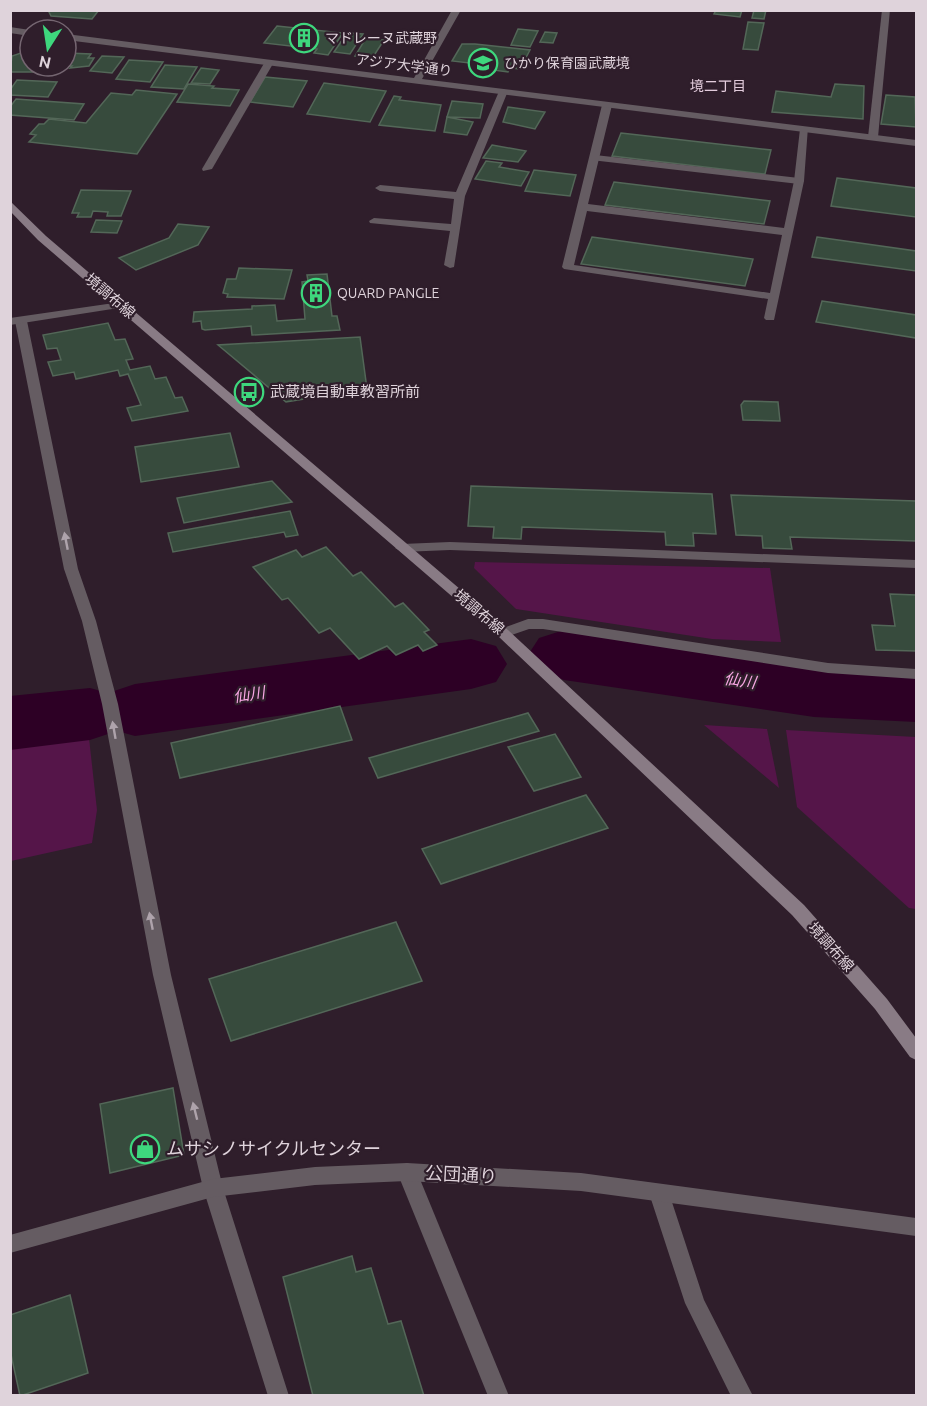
<svg xmlns="http://www.w3.org/2000/svg" width="927" height="1406" font-family="Ubuntu,'Noto Sans JP',sans-serif">
<style>
.green{fill:#551549}
.lines{fill:none;stroke-linecap:round;stroke-linejoin:round}
.river{fill:#2d0025;fill-rule:evenodd}
.building{fill:#374b3d;stroke:#536758;stroke-width:1.5}
.service{fill:#655c62;fill-rule:evenodd}
.minor{fill:#655c62;fill-rule:evenodd}
.tertiary{fill:#655c62;fill-rule:evenodd}
.secondary{fill:#897b85;fill-rule:evenodd}
.oneway{fill:#aea3ab}
.labels{text-anchor:middle;stroke-width:4.5;stroke-linejoin:round;paint-order:stroke}
.far-poi-label{font-size:14px;fill:#dfd3db;stroke:#2f1e2b;text-anchor:start}
.far-street-label{font-size:14px;fill:#dfd3db;stroke:#2f1e2b}
.far-neighbourhood-label{font-size:14px;fill:#e3ccdc;stroke:#2f1e2b}
.street-label{font-size:15px;fill:#dfd3db;stroke:#2f1e2b}
.poi-label{font-size:15px;fill:#dfd3db;stroke:#2f1e2b;text-anchor:start}
.water-label{font-size:16px;font-style:italic;fill:#f8a7e4;stroke:#2f1e2b}
.near-poi-label{font-size:18px;fill:#dfd3db;stroke:#2f1e2b;text-anchor:start}
.near-street-label{font-size:18px;fill:#dfd3db;stroke:#2f1e2b}
</style>
<rect width="100%" height="100%" fill="#2f1e2b"/>
<g class="green">
<polygon points="475,562 770,568 781,642 712,639 516,609 474,568"/>
<polygon points="87,720 97,810 92,843 11,861 11,731"/>
<polygon points="704,725 767,729 779,788"/>
<polygon points="786,730 916,737 916,909 909,908 797,807"/>
</g>
<g class="lines">
<g class="river">
<polygon points="564,630 814,665 916,670 916,722 814,717 564,680 539,672 528,655 539,638"/>
<polygon points="471,639 496,646 507,664 496,682 471,689 135,736 117,731 90,740 10,750 10,696 90,688 108,693 135,684"/>
</g>
</g>
<g class="building">
<polygon points="48,10 99,10 92,19 51,16"/>
<polygon points="716,10 742,10 740,17 714,14"/>
<polygon points="754,10 766,10 764,19 752,18"/>
<polygon points="748,22 764,23 758,50 743,49"/>
<polygon points="277,26 343,33 328,55 314,53 317,49 264,43"/>
<polygon points="518,29 538,31 530,47 511,45"/>
<polygon points="545,32 557,33 553,43 540,42"/>
<polygon points="347,33 363,34 350,54 334,52"/>
<polygon points="366,38 384,40 373,57 355,56"/>
<polygon points="462,44 475,44 530,50 520,69 510,68 508,72 493,70 496,66 452,61"/>
<polygon points="30,50 30,66 54,66 51,72 10,72 12,56"/>
<polygon points="67,53 91,54 88,58 94,58 89,66 70,68 72,66 64,66"/>
<polygon points="102,56 124,57 112,73 90,71"/>
<polygon points="129,60 163,62 150,82 116,79"/>
<polygon points="165,65 197,67 184,89 151,87"/>
<polygon points="201,68 219,70 210,84 191,83"/>
<polygon points="265,77 307,81 293,107 250,102"/>
<polygon points="17,80 57,82 48,97 10,95 10,90"/>
<polygon points="324,83 386,91 370,122 307,114"/>
<polygon points="188,84 214,86 212,88 239,90 230,106 177,102"/>
<polygon points="835,84 864,86 863,119 772,112 776,91 831,97"/>
<polygon points="136,90 177,94 137,154 29,142 36,135 30,134 39,124 44,124 49,119 86,123 111,93 132,95"/>
<polygon points="886,95 915,97 916,127 881,124"/>
<polygon points="394,96 401,97 399,100 441,105 435,131 379,125"/>
<polygon points="16,99 84,104 74,120 10,115 10,107"/>
<polygon points="452,101 483,104 480,118 447,117"/>
<polygon points="508,107 545,112 535,129 503,122"/>
<polygon points="447,117 473,122 467,135 444,132"/>
<polygon points="621,133 771,150 765,174 612,156"/>
<polygon points="492,145 526,151 518,162 483,158"/>
<polygon points="486,161 502,163 499,167 529,172 521,186 475,179"/>
<polygon points="534,170 576,175 570,196 525,191"/>
<polygon points="837,178 916,188 916,217 831,206"/>
<polygon points="614,182 770,201 764,224 605,205"/>
<polygon points="81,190 131,191 121,216 107,216 108,212 93,211 91,217 77,217 79,213 72,213"/>
<polygon points="96,220 122,221 117,233 91,232"/>
<polygon points="178,224 209,227 198,245 136,270 119,258 169,238"/>
<polygon points="592,237 753,259 745,286 581,264"/>
<polygon points="817,237 916,251 916,271 812,257"/>
<polygon points="239,268 292,270 284,299 227,297 228,294 223,293 227,279 236,279"/>
<polygon points="327,274 332,316 337,316 340,330 252,335 251,326 205,330 202,329 201,321 193,322 194,312 252,309 252,306 275,305 277,321 305,319 302,282 308,281 307,275"/>
<polygon points="822,301 916,315 916,338 816,322"/>
<polygon points="108,323 115,340 125,339 133,359 126,360 130,370 150,366 155,379 166,377 175,398 182,397 188,411 132,421 127,408 141,405 128,374 120,376 118,370 76,379 74,372 53,376 48,362 61,360 57,348 47,349 43,335"/>
<polygon points="360,337 367,389 286,402 218,345"/>
<polygon points="744,401 778,402 780,421 743,420 741,405"/>
<polygon points="230,433 239,467 141,482 135,447"/>
<polygon points="272,481 292,502 184,523 177,498"/>
<polygon points="471,486 712,494 716,534 693,533 694,546 666,545 665,532 522,527 521,539 493,538 494,527 468,526"/>
<polygon points="731,495 916,501 916,541 790,537 792,549 763,548 762,536 736,535"/>
<polygon points="290,511 298,535 286,537 284,532 173,552 168,533"/>
<polygon points="326,547 353,576 361,572 395,607 403,603 429,630 424,632 437,645 423,651 418,645 396,655 387,646 359,659 330,628 319,633 288,598 282,600 253,567 296,550 302,557"/>
<polygon points="890,594 916,595 916,651 876,650 872,625 895,626"/>
<polygon points="340,706 352,740 180,778 171,743"/>
<polygon points="528,713 539,731 378,778 369,758"/>
<polygon points="555,734 581,777 534,791 508,747"/>
<polygon points="586,795 608,828 441,884 422,849"/>
<polygon points="396,922 422,981 231,1041 209,979"/>
<polygon points="173,1088 184,1155 110,1173 100,1104"/>
<polygon points="352,1256 356,1272 371,1268 388,1324 401,1321 424,1396 313,1396 283,1277"/>
<polygon points="70,1295 88,1373 20,1396 10,1350 10,1315"/>
</g>
<g class="lines">
<g class="service">
<polygon points="882,10 890,10 878,137 873,140 868,137"/>
<polygon points="595,155 799,178 804,181 799,184 591,160 590,158"/>
<polygon points="659,1184 666,1187 669,1193 704,1300 753,1396 731,1396 685,1303 649,1193 652,1187"/>
</g>
<g class="minor">
<polygon points="266,60 274,62 212,169 203,171 202,169"/>
<polygon points="500,89 508,91 465,196 454,267 450,268 444,265 450,231 370,223 369,221 374,218 451,224 454,199 380,191 375,188 380,185 456,192"/>
<path d="M607 102 612 105 588 204 784 228 794 181 800 129 808 127 804 181 774 320H766L764 318 768 299 564 269 562 267 602 105ZM587 211 782 235 770 293 574 265Z"/>
<polygon points="21,318 27,321 78,569 96,621 118,704 171,975 223,1188 289,1396 268,1396 203,1188 153,975 102,704 82,621 64,569 15,321"/>
<polygon points="450,542 916,560 916,568 450,550 402,552 395,548 402,544"/>
<polygon points="528,619 543,619 828,663 916,669 916,679 828,673 543,629 529,629 503,638 496,633 498,630"/>
<polygon points="407,1163 414,1166 417,1172 509,1396 488,1396 397,1172 400,1166"/>
</g>
<g class="tertiary">
<polygon points="452,10 461,10 422,79 916,140 916,146 66,40 66,34 414,78"/>
<polygon points="10,27 30,30 30,36 10,33"/>
<polygon points="121,302 125,303 125,307 10,325 10,318"/>
<polygon points="407,1163 581,1173 916,1218 916,1236 581,1191 407,1181 315,1185 213,1197 10,1253 10,1235 213,1179 315,1167"/>
</g>
<polygon class="secondary" points="10,201 46,236 508,630 804,905 887,999 916,1038 916,1060 910,1057 875,1009 792,915 498,636 38,240 10,211"/>
</g>
<defs><path id="oneway-solid" d="M-6-.8H1V-3.2L6.5 0L1 3.2V.8H-6Z" transform="scale(1.5)"/></defs>
<g class="oneway">
<use href="#oneway-solid" transform="translate(66 541) rotate(-101)"/>
<use href="#oneway-solid" transform="translate(114 730) rotate(-100)"/>
<use href="#oneway-solid" transform="translate(151 921) rotate(-101)"/>
<use href="#oneway-solid" transform="translate(195 1111) rotate(-104)"/>
</g>
<defs>
<g id="building-ring" transform="scale(1.5)"><circle r="9.5" fill="#2f1e2b" stroke="#3ed77d" stroke-width="1.5"/><path d="M-4-6H4V6H1V3H-1V6H-4ZM-2.5-4.3h1.7v1.8h-1.7ZM.8-4.3h1.7v1.8H.8ZM-2.5-1h1.7V.8h-1.7ZM.8-1h1.7V.8H.8Z" fill="#3ed77d"/></g>
<g id="school-ring" transform="scale(1.5)"><circle r="9.5" fill="#2f1e2b" stroke="#3ed77d" stroke-width="1.5"/><path d="M0-5L7-2L0 1L-7-2ZM-4 1L0 2.5L4 1V4Q0 6-4 4Z" fill="#3ed77d"/></g>
<g id="bus-ring" transform="scale(1.5)"><circle r="9.5" fill="#2f1e2b" stroke="#3ed77d" stroke-width="1.5"/><path d="M-5-6H5V4H4V6H2V4H-2V6H-4V4H-5ZM-3.5-4V0h7V-4ZM-3.5 1.2v1.5H-2V1.2ZM2 1.2v1.5H3.5V1.2Z" fill="#3ed77d"/></g>
<g id="shop-ring" transform="scale(1.5)"><circle r="9.5" fill="#2f1e2b" stroke="#3ed77d" stroke-width="1.5"/><path d="M-5-2.5h2.3a2.7 3.5 0 0 1 5.4 0H5L5.5 6h-11ZM-1.5-2.5h3a1.5 2.3 0 0 0-3 0Z" fill="#3ed77d"/></g>
</defs>
<g fill-rule="evenodd">
<use href="#building-ring" x="304" y="38"/>
<use href="#school-ring" x="483" y="63"/>
<use href="#building-ring" x="316" y="293"/>
<use href="#bus-ring" x="249" y="392"/>
<use href="#shop-ring" x="145" y="1149"/>
</g>
<g class="labels">
<g class="far-poi-label">
<text x="325" y="43">マドレーヌ武蔵野</text>
<text x="504" y="68">ひかり保育園武蔵境</text>
<text x="337" y="298">QUARD PANGLE</text>
</g>
<g class="far-street-label">
<text transform="translate(404 65) rotate(7)" y="5">アジア大学通り</text>
</g>
<g class="far-neighbourhood-label">
<text x="718" y="91">境二丁目</text>
</g>
<g class="street-label">
<text transform="translate(110 296) rotate(40)" y="5">境調布線</text>
<text transform="translate(479 612) rotate(40)" y="5">境調布線</text>
<text transform="translate(831 947) rotate(48)" y="5">境調布線</text>
</g>
<g class="poi-label">
<text x="270" y="397">武蔵境自動車教習所前</text>
</g>
<g class="water-label">
<text transform="translate(740 680) rotate(8)" y="6">仙川</text>
<text transform="translate(249 694) rotate(-8)" y="6">仙川</text>
</g>
<g class="near-poi-label">
<text x="166" y="1155">ムサシノサイクルセンター</text>
</g>
<g class="near-street-label">
<text transform="translate(461 1175) rotate(3)" y="6">公団通り</text>
</g>
</g>
<rect width="927" height="1406" fill="none" stroke="#dfd3db" stroke-width="24"/>
<g transform="translate(48 48) rotate(192)"><circle r="28" fill="#2f1e2b" stroke="#756671" stroke-width="1.5"/>
<path d="M0-4.5L10 22L0 15L-10 22Z" fill="#3ed77d"/>
<text y="-9" font-size="16" font-weight="bold" text-anchor="middle" fill="#dfd3db">N</text>
</g>
</svg>
